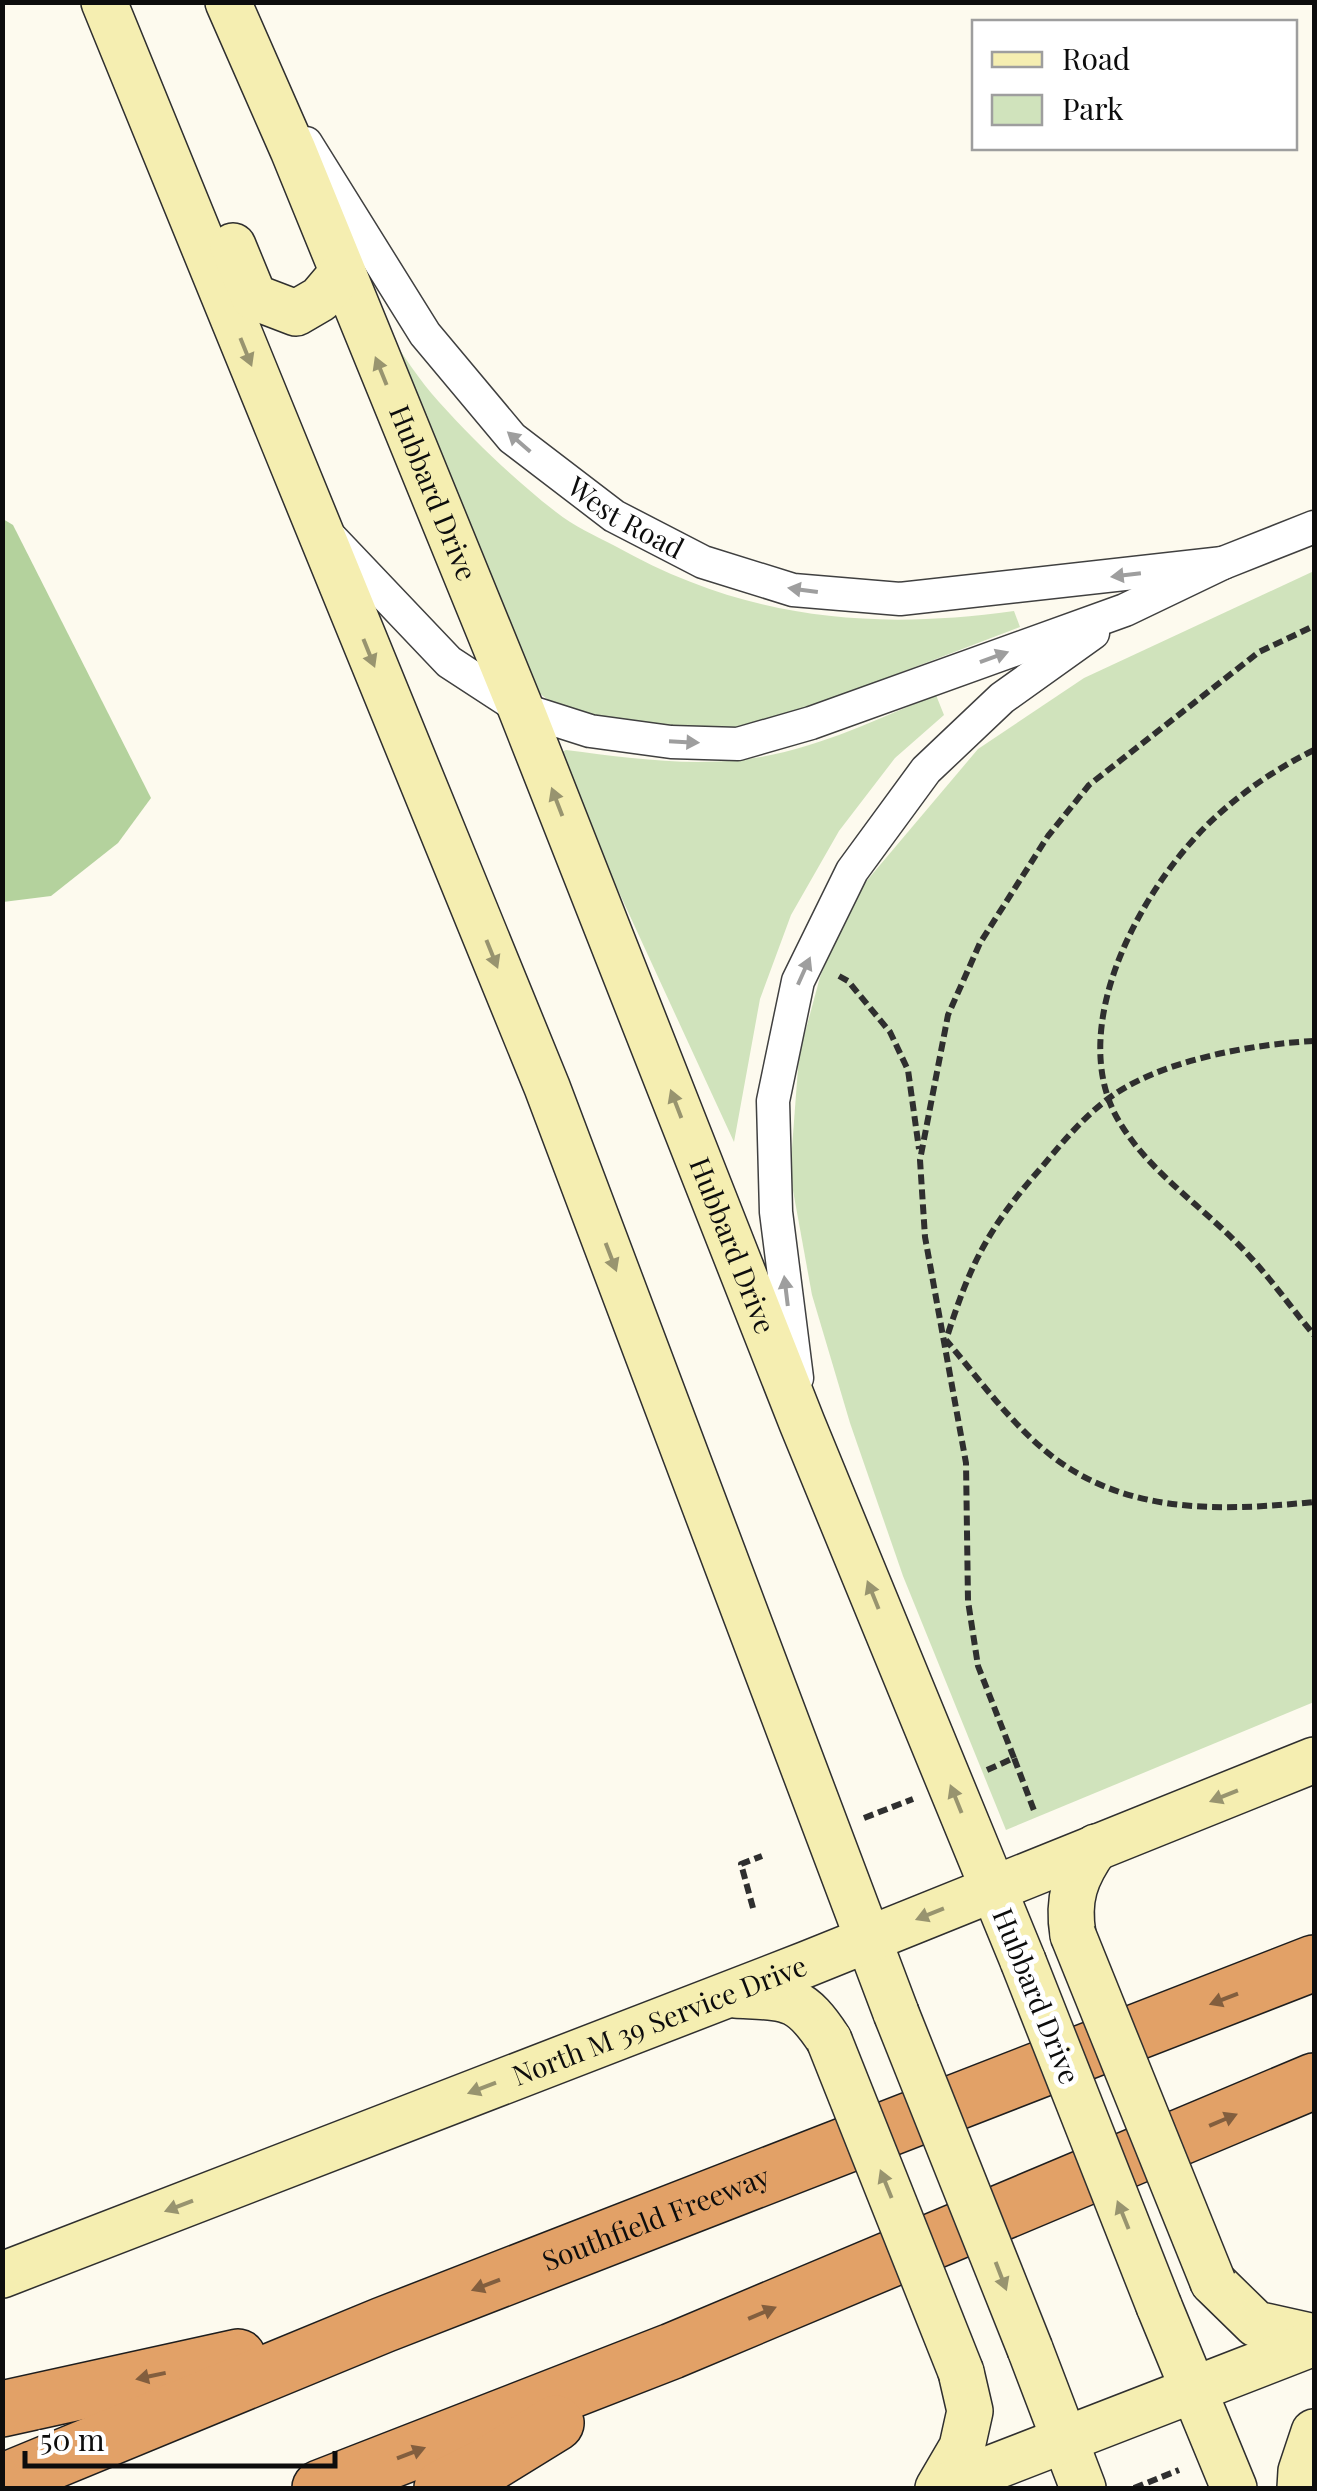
<svg xmlns="http://www.w3.org/2000/svg" width="1317" height="2491" font-family="'Playfair Display',serif">
<style>
.green{fill:#d0e3bc}
.forest{fill:#b4d29d}
.lines{fill:none;stroke-linecap:round;stroke-linejoin:round}
.street-casing{stroke:#404040;stroke-width:35}
.secondary-casing{stroke:#2f2f2f;stroke-width:48}
.highway-casing{stroke:#1e1e1e;stroke-width:58}
.path{stroke:#2f2f2f;stroke-width:6;stroke-dasharray:10 5;stroke-linecap:butt}
.street{stroke:#fff;stroke-width:32}
.secondary{stroke:#f5eeb1;stroke-width:45}
.highway{stroke:#e2a167;stroke-width:55}
.secondary-bridge-casing{stroke:#2f2f2f;stroke-width:48;stroke-linecap:butt}
.secondary-bridge{stroke:#f5eeb1;stroke-width:45}
.oneway{fill:#98946f}
.oneway2{fill:#9e9e9e}
.oneway3{fill:#825e3e}
.labels{text-anchor:middle;stroke-width:10;stroke-linejoin:round;paint-order:stroke}
.street-label{font-size:28px;fill:#0d0d0d;stroke:#fff}
</style>
<rect width="100%" height="100%" fill="#fdfaee"/>
<g class="green">
<path d="M385 328C402 353 419 380 439 402 474 441 515 480 556 512 573 526 596 536 615 546 745 619 869 631 1014 611L1020 627 789 715 736 728 677 731 563 711 539 693 526 674Z"/>
<polygon points="1314,571 1314,1702 1006,1830 903,1576 850,1423 812,1295 790,1174 799,1055 820,977 853,897 978,749 1084,678"/>
<path d="M936 695 944 715 895 758 839 831 791 915 760 999 734 1142 560 764 562 752 566 750C622 757 681 766 737 760 807 754 872 721 936 695Z"/>
</g>
<polygon class="forest" points="3,519 13,525 151,798 118,843 51,896 3,902"/>
<g class="lines">
<g class="street-casing">
<g id="street">
<path id="s1" d="M306 143 425 334 512 438 614 516 703 562 793 590 900 599 1223 563"/>
<polyline points="332,539 449,662 521,709 590,731 671,742 738,744 811,723 1125,610 1223,563 1314,527"/>
<polyline points="797,1378 776,1212 773,1101 798,981 852,871 926,770 1002,698 1093,633"/>
</g>
</g>
<g class="secondary-casing">
<g id="secondary">
<polyline points="104,2 547,1087 896,2013"/>
<path id="s2" d="M228 2 293 150 521 709 802 1423 1023 1961"/>
<polyline points="233,246 254,297 296,313 320,299 342,273"/>
<path d="M1073 1935C1067 1899 1075 1876 1096 1847"/>
<path d="M735 1995C787 1998 799 1994 829 2040"/>
<path id="s3" d="M2 2275 807 1964 1314 1760"/>
<polyline points="1213,2282 1256,2324 1314,2337"/>
<polyline points="1159,2306 1234,2488"/>
<polyline points="1030,2349 1083,2488"/>
<polyline points="938,2488 962,2447 970,2411 961,2372"/>
<polyline points="940,2488 1314,2343"/>
<polyline points="1300,2488 1301,2471 1314,2432"/>
</g>
</g>
<g class="highway-casing">
<g id="highway">
<polyline points="2,2409 238,2357"/>
<path id="s4" d="M2 2482 383 2325 1314 1963"/>
<polyline points="320,2488 672,2351 1314,2081"/>
<polyline points="442,2488 488,2465 556,2423"/>
</g>
</g>
<g class="path">
<path d="M1314 750C1280 767 1249 787 1220 813 1146 878 1061 1027 1120 1123 1152 1176 1211 1212 1252 1259 1274 1283 1293 1310 1314 1335"/>
<polyline points="839,976 848,981 890,1032 908,1070 919,1149"/>
<path d="M1314 1041C1252 1044 1154 1061 1104 1102 1080 1121 1061 1144 1041 1168 988 1228 970 1264 946 1340 974 1373 1000 1409 1032 1439 1111 1515 1212 1512 1314 1502"/>
<polyline points="1014,1758 978,1666 968,1601 966,1463 925,1237 920,1160 948,1015 980,943 1048,836 1089,785 1259,652 1314,626"/>
<polyline points="987,1770 1014,1758 1035,1813"/>
<polyline points="864,1818 913,1799"/>
<polyline points="753,1908 741,1864 762,1856"/>
<polyline points="1134,2488 1179,2470"/>
</g>
<use href="#street" class="street"/>
<use href="#secondary" class="secondary"/>
<use href="#highway" class="highway"/>
<g class="secondary-bridge-casing">
<g id="secondary-bridge">
<polyline points="1073,1935 1213,2282"/>
<polyline points="1023,1961 1159,2306"/>
<polyline points="896,2013 1030,2349"/>
<polyline points="829,2040 961,2372"/>
</g>
</g>
<use href="#secondary-bridge" class="secondary-bridge"/>
</g>
<defs><path id="oneway-solid" d="M-6-.8H1V-3.2L6.5 0L1 3.2V.8H-6Z" transform="scale(2.5)"/></defs>
<g class="oneway">
<use href="#oneway-solid" transform="translate(246 352) rotate(68)"/>
<use href="#oneway-solid" transform="translate(381 371) rotate(-112)"/>
<use href="#oneway-solid" transform="translate(369 653) rotate(68)"/>
<use href="#oneway-solid" transform="translate(557 802) rotate(-111)"/>
<use href="#oneway-solid" transform="translate(492 954) rotate(68)"/>
<use href="#oneway-solid" transform="translate(676 1104) rotate(-111)"/>
<use href="#oneway-solid" transform="translate(611 1257) rotate(69)"/>
<use href="#oneway-solid" transform="translate(873 1595) rotate(-112)"/>
<use href="#oneway-solid" transform="translate(1224 1796) rotate(158)"/>
<use href="#oneway-solid" transform="translate(956 1799) rotate(-112)"/>
<use href="#oneway-solid" transform="translate(930 1914) rotate(158)"/>
<use href="#oneway-solid" transform="translate(482 2088) rotate(159)"/>
<use href="#oneway-solid" transform="translate(886 2184) rotate(-112)"/>
<use href="#oneway-solid" transform="translate(179 2206) rotate(159)"/>
<use href="#oneway-solid" transform="translate(1123 2215) rotate(-112)"/>
<use href="#oneway-solid" transform="translate(1001 2276) rotate(69)"/>
</g>
<g class="oneway2">
<use href="#oneway-solid" transform="translate(519 442) rotate(-139)"/>
<use href="#oneway-solid" transform="translate(1126 575) rotate(173)"/>
<use href="#oneway-solid" transform="translate(803 590) rotate(-172)"/>
<use href="#oneway-solid" transform="translate(994 657) rotate(-20)"/>
<use href="#oneway-solid" transform="translate(684 742) rotate(3)"/>
<use href="#oneway-solid" transform="translate(804 971) rotate(-66)"/>
<use href="#oneway-solid" transform="translate(786 1291) rotate(-97)"/>
</g>
<g class="oneway3">
<use href="#oneway-solid" transform="translate(1224 1999) rotate(159)"/>
<use href="#oneway-solid" transform="translate(1223 2120) rotate(-23)"/>
<use href="#oneway-solid" transform="translate(486 2285) rotate(159)"/>
<use href="#oneway-solid" transform="translate(762 2313) rotate(-23)"/>
<use href="#oneway-solid" transform="translate(151 2376) rotate(168)"/>
<use href="#oneway-solid" transform="translate(411 2453) rotate(-21)"/>
</g>
<g class="labels">
<g class="street-label">
<text dy="10" stroke="none"><textPath href="#s2" startOffset="532">Hubbard Drive</textPath></text>
<text dy="10" stroke="none"><textPath href="#s1" startOffset="500">West Road</textPath></text>
<text dy="10" stroke="none"><textPath href="#s2" startOffset="1342">Hubbard Drive</textPath></text>
<text transform="translate(1036 1996) rotate(68)" y="10">Hubbard Drive</text>
<text dy="10" stroke="none"><textPath href="#s3" startOffset="705">North M 39 Service Drive</textPath></text>
<text dy="10" stroke="none"><textPath href="#s4" startOffset="705">Southfield Freeway</textPath></text>
</g>
</g>
<rect width="1317" height="2491" fill="none" stroke="#0d0d0d" stroke-width="10"/>
<rect x="972" y="20" width="325" height="130" fill="#ffffff" stroke="#9e9e9e" stroke-width="2.5"/>
<rect x="992" y="52" width="50" height="15" fill="#f5eeb1" stroke="#9e9e9e" stroke-width="2.5"/>
<text x="1062" y="70" font-size="30" fill="#0d0d0d">Road</text>
<rect x="992" y="95" width="50" height="30" fill="#d0e3bc" stroke="#9e9e9e" stroke-width="2.5"/>
<text x="1062" y="120" font-size="30" fill="#0d0d0d">Park</text>
<path d="M25 2451v15h310v-15" fill="none" stroke="#0d0d0d" stroke-width="5"/>
<text x="40" y="2451" font-size="30" fill="#0d0d0d" stroke="#ffffff" stroke-width="8" paint-order="stroke">50 m</text>
</svg>
